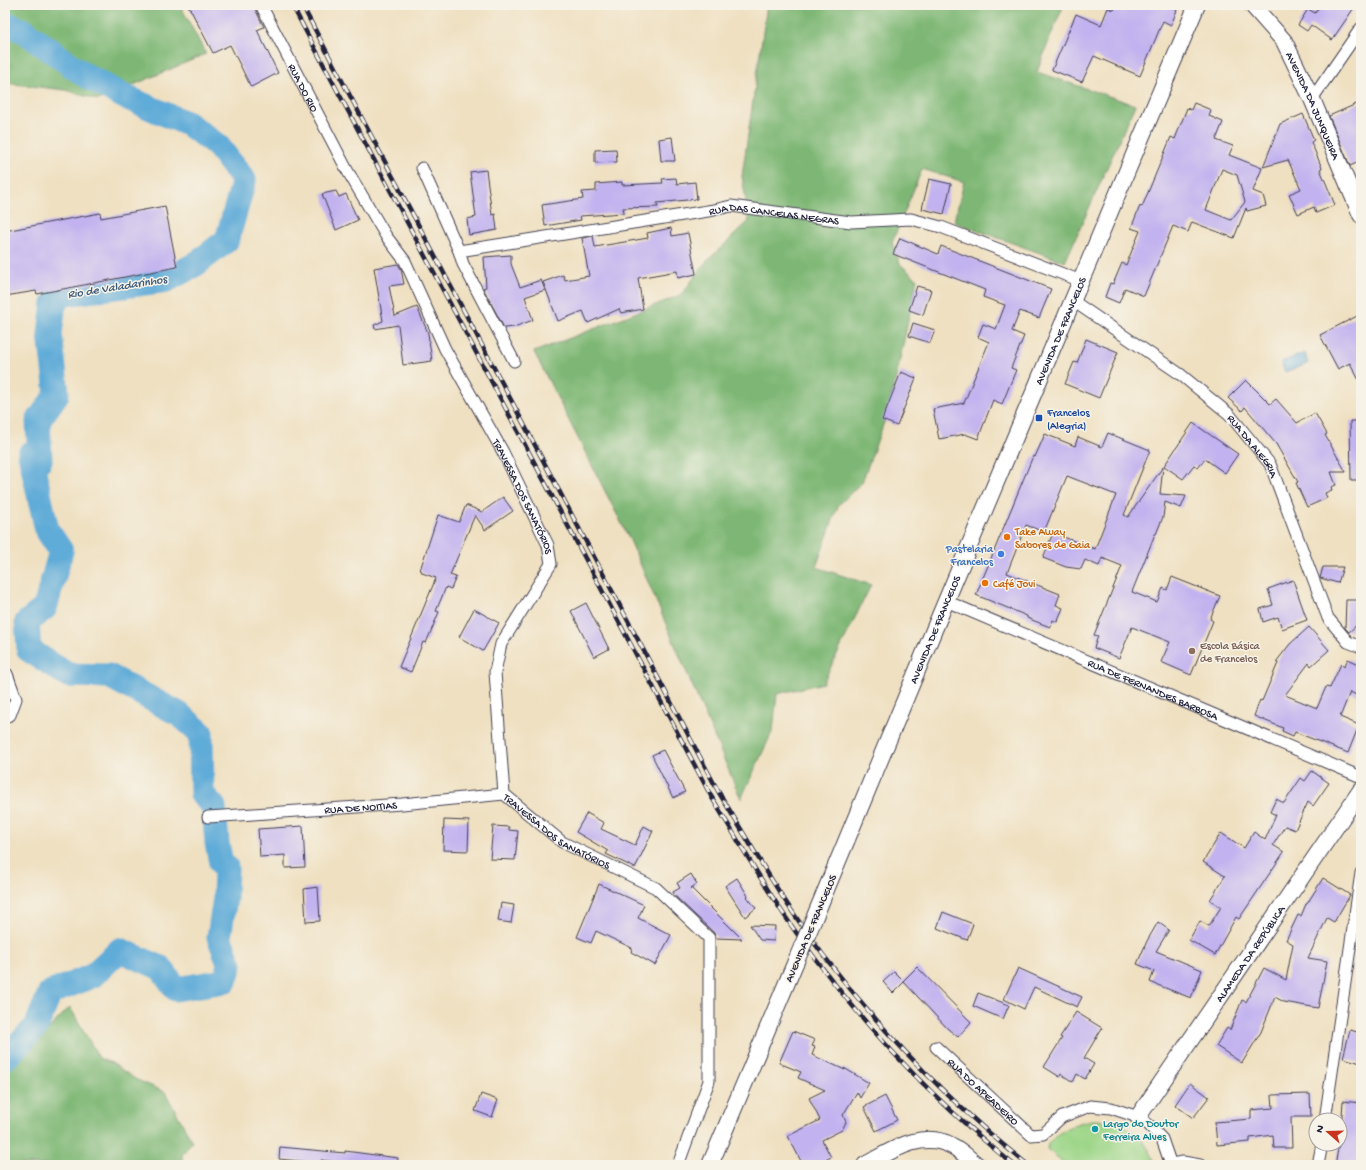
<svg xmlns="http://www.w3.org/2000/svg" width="1366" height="1170" font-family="'Gochi Hand',sans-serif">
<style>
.green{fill:#9ed689;stroke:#607c62}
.forest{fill:#7eb775;stroke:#506c58}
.water{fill:#60acd8;stroke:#41678a}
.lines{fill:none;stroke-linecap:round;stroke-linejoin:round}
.river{stroke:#60acd8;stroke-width:25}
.building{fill:#c2b2ef;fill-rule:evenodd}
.street-casing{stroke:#413e4f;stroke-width:13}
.secondary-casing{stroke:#413e4f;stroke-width:18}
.street{stroke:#fff;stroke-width:11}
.secondary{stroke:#fff;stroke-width:16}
.rail-casing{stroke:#22223b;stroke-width:4.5}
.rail{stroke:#f7f3e8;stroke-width:3;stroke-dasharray:9;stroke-linecap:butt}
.secondary-bridge-casing{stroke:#413e4f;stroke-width:18;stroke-linecap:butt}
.secondary-bridge{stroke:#fff;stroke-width:16}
.transit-dot{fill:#1a4fb4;stroke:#f7f3e8;stroke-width:1.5}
.food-dot{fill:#e8710a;stroke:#f7f3e8;stroke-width:1.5}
.shop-dot{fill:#3f7fe0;stroke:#f7f3e8;stroke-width:1.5}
.education-dot{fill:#8d6e63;stroke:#f7f3e8;stroke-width:1.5}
.culture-dot{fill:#0f9aa8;stroke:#f7f3e8;stroke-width:1.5}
.labels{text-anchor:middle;stroke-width:3;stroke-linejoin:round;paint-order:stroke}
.street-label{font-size:11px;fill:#22223b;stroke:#f7f3e8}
.transit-label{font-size:11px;fill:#164399;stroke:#f7f3e8;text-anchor:start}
.food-label{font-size:11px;fill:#c56008;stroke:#f7f3e8;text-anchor:start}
.shop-label{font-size:11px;fill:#366cbe;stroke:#f7f3e8;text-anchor:end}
.education-label{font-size:11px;fill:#785e54;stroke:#f7f3e8;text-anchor:start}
.culture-label{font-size:11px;fill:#0d838f;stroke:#f7f3e8;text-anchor:start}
.water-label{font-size:12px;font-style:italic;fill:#3b597a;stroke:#f7f3e8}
</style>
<rect width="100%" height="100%" fill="#f7f3e8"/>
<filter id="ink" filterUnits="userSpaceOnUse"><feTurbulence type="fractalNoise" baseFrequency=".025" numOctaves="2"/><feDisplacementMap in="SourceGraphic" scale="8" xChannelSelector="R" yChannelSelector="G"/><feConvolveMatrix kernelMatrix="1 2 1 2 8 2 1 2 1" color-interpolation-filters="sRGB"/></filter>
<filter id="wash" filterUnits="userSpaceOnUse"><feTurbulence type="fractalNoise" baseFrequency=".012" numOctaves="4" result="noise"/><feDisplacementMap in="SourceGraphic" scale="16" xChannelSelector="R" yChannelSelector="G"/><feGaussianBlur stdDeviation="0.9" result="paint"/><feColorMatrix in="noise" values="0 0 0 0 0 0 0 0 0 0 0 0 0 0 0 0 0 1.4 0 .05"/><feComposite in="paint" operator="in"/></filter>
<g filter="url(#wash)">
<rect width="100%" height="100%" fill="#efe0c1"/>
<path class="green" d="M1092 1120C1124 1120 1145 1135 1156 1165H1067L1047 1149 1048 1144C1060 1130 1074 1123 1092 1120Z"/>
<g class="forest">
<polygon points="5,5 180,5 206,54 98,100 65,90 5,83"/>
<polygon points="767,5 1064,5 1055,25 1037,72 1135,105 1065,262 954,222 964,182 922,169 892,243 900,264 917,279 897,373 886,417 862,482 838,506 816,567 871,585 823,683 777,694 773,730 741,799 630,540 534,352 681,295 706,262 749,221 742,176"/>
<polygon points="70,1007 99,1058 112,1063 135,1079 165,1092 192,1141 182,1155 183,1165 5,1165 5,1051 30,1048"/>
</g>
<polygon class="water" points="1305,353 1308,364 1285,372 1281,362"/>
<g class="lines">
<polyline class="river" points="5,23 24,31 83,74 123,96 188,124 217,145 244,180 227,240 196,264 167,280 64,294 54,303 50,334 57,394 38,421 40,460 30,454 47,530 61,551 45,608 27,622 29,650 68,675 109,676 179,714 201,733 202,794 214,807 217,843 221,863 226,867 225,898 219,937 230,965 225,981 176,989 161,968 120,950 92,976 50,993 36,1027 5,1058"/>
</g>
<g id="blocks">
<g class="building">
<polygon points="188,5 253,5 264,27 257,30 278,73 251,87 230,45 213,53"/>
<polygon points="1116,5 1164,5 1177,10 1171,25 1163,21 1140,76 1094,56 1082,82 1052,70 1076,14 1101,25 1108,8 1114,10"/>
<polygon points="1320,5 1356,5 1332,40 1311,25 1307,31 1298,25 1308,9 1315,13"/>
<polygon points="1361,102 1361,161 1350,166 1329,116"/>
<path d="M1194 103 1211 110 1209 116 1223 122 1216 140 1233 146 1229 155 1262 168 1253 191 1263 195 1266 206 1247 211 1246 208 1234 238 1192 222 1188 232 1173 226 1144 296 1125 288 1119 303 1105 297 1110 283 1113 284 1122 263 1126 265 1140 231 1131 228 1140 206 1142 207 1171 137 1175 139 1187 108 1191 110ZM1222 169 1237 175 1245 202 1231 220 1206 210Z"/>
<polygon points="1303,114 1314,140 1311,142 1322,168 1320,169 1335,205 1316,213 1314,207 1298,214 1289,194 1301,189 1288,160 1263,167 1280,124"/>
<polygon points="672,137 675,161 661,161 659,139"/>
<polygon points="616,149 617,162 595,163 595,150"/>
<polygon points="486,170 492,215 495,214 497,230 469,235 467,219 476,217 470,172"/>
<polygon points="676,178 677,184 695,182 697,199 657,203 658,207 623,208 624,213 580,216 581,220 545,226 542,205 583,199 582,192 596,191 596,184 622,182 622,185 663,183 662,179"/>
<polygon points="929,179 951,184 944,214 922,209"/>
<polygon points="336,191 339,197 346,194 358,220 336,230 322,194"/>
<polygon points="165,206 177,267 37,294 36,291 5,296 5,231 100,213 101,218"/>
<polygon points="671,228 672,236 688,233 696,274 678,278 677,271 638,278 643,309 621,313 619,309 588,323 583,311 558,321 543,282 563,275 565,280 589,276 582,238 593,236 595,247 648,238 647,233"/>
<polygon points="900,238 938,254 941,246 1051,289 1039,318 1020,311 1012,331 1024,336 1011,368 1016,370 1002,404 993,400 978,439 965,434 939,439 933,409 964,403 989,342 978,337 983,324 996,329 1005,305 983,297 985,290 893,254"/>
<polygon points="511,255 511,264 520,287 541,280 545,290 525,297 533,320 514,327 504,328 483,288 486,287 484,257"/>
<polygon points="398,264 401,269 404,284 389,286 395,316 417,307 428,333 432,361 403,365 398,325 375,329 374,325 383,321 374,268"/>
<polygon points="917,286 931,290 923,315 909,310"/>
<polygon points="1361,314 1361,384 1350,363 1338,369 1320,335"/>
<polygon points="913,323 935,330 930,343 909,336"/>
<polygon points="1086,339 1118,352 1099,398 1065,384 1074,362 1077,363"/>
<polygon points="901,372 916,378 897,426 882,420"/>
<polygon points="1246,380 1270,404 1276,399 1297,423 1315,413 1327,434 1325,435 1346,472 1331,472 1336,485 1331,487 1332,490 1325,493 1327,498 1307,507 1296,483 1298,482 1276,444 1245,407 1242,411 1228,398"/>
<polygon points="1350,421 1361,421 1361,480 1351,480"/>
<polygon points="1193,423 1238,454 1225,473 1205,459 1198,468 1194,465 1183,479 1164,466"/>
<polygon points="1108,433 1150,450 1124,515 1128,517 1163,467 1160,494 1186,496 1181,508 1165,502 1163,517 1156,534 1155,534 1132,592 1157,602 1163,588 1167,590 1172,577 1220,596 1210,619 1213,621 1191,675 1161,662 1170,642 1132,627 1119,658 1094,648 1098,636 1094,635 1122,566 1102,558 1099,566 1085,560 1081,569 1066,567 1043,558 1053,533 1095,549 1116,495 1067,476 1044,532 1026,525 1007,573 1060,594 1056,605 1063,608 1057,622 1053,620 1050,627 1027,618 1027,616 976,595 1019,490 1033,456 1035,457 1045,434 1075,446 1078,437 1102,447"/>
<polygon points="503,497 513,511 485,530 475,515 450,575 456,577 451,589 446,587 436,611 439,612 426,643 423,642 411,672 399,667 436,578 422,573 422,571 420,570 438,515 459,522 466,505 482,512"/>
<polygon points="1323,567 1343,567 1338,583 1320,578"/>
<polygon points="1293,580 1307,620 1282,629 1278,617 1263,622 1260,609 1273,605 1268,589"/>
<polygon points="1346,600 1361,600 1361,615 1358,624 1349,632 1345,628"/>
<polygon points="586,603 609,649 594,657 571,611"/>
<polygon points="474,609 499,623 483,651 459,637"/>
<polygon points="1309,627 1329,650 1311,666 1309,663 1285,695 1317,708 1326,687 1330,688 1341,664 1344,667 1348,659 1361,665 1361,697 1350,692 1340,717 1359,725 1348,753 1295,732 1293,736 1282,731 1283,728 1254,716 1260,700 1262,701 1278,663 1276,662 1290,644"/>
<polygon points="663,750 685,792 673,798 652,755"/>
<polygon points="1312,771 1329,783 1313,806 1308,802 1295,830 1285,826 1273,845 1284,852 1239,919 1236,917 1215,955 1189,940 1200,921 1209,926 1221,907 1210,900 1225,876 1203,862 1221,833 1244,848 1254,832 1265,840 1276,815 1270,812 1276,799 1284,803 1301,778 1305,781"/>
<polygon points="587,813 604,823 601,829 635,845 644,826 653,831 635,868 606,854 608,851 576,832"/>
<polygon points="444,820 469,821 468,851 443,850"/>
<polygon points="303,826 305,867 285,868 285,855 260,857 258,829"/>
<polygon points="493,826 509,827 509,830 518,831 515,860 490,859"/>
<polygon points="691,874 697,884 691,888 742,939 716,938 714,933 676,897 673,892 680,888 677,883"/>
<polygon points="737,878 748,896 747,897 756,908 745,917 725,886"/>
<polygon points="1323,878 1350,895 1334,922 1327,918 1308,958 1327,961 1318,1008 1284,1002 1275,997 1261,1032 1242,1063 1216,1046 1227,1028 1230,1030 1242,1000 1246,1002 1264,968 1286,980 1293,944 1286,940 1298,915 1301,916 1306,904 1307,904"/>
<polygon points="599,884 644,905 638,918 671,935 655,965 631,952 632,948 596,931 591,943 577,937"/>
<polygon points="318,887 320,921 306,922 304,889"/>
<polygon points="501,903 514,905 511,923 498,921"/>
<polygon points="943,912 973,924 967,940 937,928"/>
<polygon points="1158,922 1169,930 1156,951 1202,970 1191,998 1150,982 1154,971 1137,964 1147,941"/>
<polygon points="750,925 775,926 774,941 760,940"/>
<polygon points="917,967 971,1022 958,1037 948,1029 903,981"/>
<polygon points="1018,968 1082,997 1077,1007 1034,987 1024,1009 1004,999"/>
<polygon points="894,972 904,982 893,993 883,982"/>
<polygon points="978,993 1009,1005 1003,1019 973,1006"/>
<polygon points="1076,1012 1102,1028 1084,1058 1094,1064 1085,1079 1077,1074 1073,1082 1061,1074 1060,1077 1044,1067 1062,1038 1060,1037"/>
<polygon points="1350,1030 1361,1033 1361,1063 1343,1058"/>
<polygon points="793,1031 815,1040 812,1046 815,1047 812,1055 845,1070 844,1068 869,1083 860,1098 857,1092 843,1115 846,1122 842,1130 822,1140 831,1157 816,1165 803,1165 788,1136 820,1120 809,1098 825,1090 798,1078 801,1072 779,1063"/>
<polygon points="1190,1083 1209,1097 1193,1118 1175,1105"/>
<polygon points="481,1094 498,1100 492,1117 475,1111"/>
<polygon points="1310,1094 1311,1117 1291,1117 1292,1148 1274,1148 1273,1135 1250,1138 1250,1142 1217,1145 1215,1122 1251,1119 1251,1110 1273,1108 1272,1095"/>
<polygon points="885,1096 897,1120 876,1131 864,1107"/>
<polygon points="1343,1101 1361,1103 1361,1165 1335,1165 1339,1144 1340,1144"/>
<polygon points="280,1147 345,1153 345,1151 398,1158 397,1165 356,1165 321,1160 320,1163 279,1159"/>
</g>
</g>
</g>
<g filter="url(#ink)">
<use href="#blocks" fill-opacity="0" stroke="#413e4f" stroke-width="1"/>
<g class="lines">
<g class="street-casing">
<g id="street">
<path id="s1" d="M261 5 347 170 386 236 405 261 445 349 503 452 548 545 551 564 501 644 495 672 504 794 562 842 656 888 709 938V1081L678 1165"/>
<polyline points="1312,99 1361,28"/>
<polyline points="422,168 459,251 463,264 514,361"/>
<path id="s2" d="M459 251 714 210 731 206 851 222 911 219 941 227 1081 281"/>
<path id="s3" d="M1073 301 1180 374 1229 414 1270 464 1328 618 1348 642 1361 647"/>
<path id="s4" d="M946 601 1361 777"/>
<polyline points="5,717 10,715 16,699 7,674"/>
<path id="s5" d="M208 817 402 804 504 794"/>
<path id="s6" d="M936 1047 1031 1135 1043 1134 1062 1117 1090 1106 1111 1108 1138 1117 1148 1124 1162 1139 1171 1165"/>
<polyline points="1325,1120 1361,873"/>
<polyline points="1171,1164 1183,1162 1200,1165"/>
<polyline points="1318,1165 1322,1144"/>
</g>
</g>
<g class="secondary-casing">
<g id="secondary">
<path id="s7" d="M1252 5 1284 41 1312 99 1361 215"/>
<path id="s8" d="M813 921 941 613 1197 5"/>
<path id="s9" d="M1138 1117 1361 790"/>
<polyline points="710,1165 796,961"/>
<path d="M865 1165C891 1151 922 1129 952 1146 961 1150 969 1159 977 1165"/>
</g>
</g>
<use href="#street" class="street"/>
<use href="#secondary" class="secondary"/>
<g class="rail-casing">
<g id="rail">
<path d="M292 5 711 796C745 852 777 909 817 961 874 1037 940 1106 1014 1165"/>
<path d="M302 5 718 791C752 847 784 904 824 956 884 1034 951 1104 1028 1165"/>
</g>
</g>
<use href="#rail" class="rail"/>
<g class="secondary-bridge-casing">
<polyline id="secondary-bridge" points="796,961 813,921"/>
</g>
<use href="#secondary-bridge" class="secondary-bridge"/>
</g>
</g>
<rect class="transit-dot" x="1035" y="414" width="8" height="8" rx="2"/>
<g class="food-dot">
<circle cx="1007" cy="537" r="4"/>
<circle cx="985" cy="583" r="4"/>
</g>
<circle class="shop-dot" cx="1001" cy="554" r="4"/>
<circle class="education-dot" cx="1192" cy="651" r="4"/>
<circle class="culture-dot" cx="1095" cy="1129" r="4"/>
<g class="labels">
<g class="street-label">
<text dy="4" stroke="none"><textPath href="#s1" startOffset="93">RUA DO RIO</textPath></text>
<text dy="4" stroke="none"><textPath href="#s7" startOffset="119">AVENIDA DA JUNQUEIRA</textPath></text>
<text dy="4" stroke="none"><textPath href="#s2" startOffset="319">RUA DAS CANCELAS NEGRAS</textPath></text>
<text dy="4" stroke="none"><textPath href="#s8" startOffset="640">AVENIDA DE FRANCELOS</textPath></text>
<text dy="4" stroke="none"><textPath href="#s3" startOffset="233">RUA DA ALEGRIA</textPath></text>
<text dy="4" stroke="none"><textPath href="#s1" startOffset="558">TRAVESSA DOS SANATÓRIOS</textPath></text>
<text dy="4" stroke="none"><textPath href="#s8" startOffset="316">AVENIDA DE FRANCELOS</textPath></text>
<text dy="4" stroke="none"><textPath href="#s4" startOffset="225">RUA DE FERNANDES BARBOSA</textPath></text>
<text dy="4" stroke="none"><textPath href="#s5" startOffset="153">RUA DE NOITIAS</textPath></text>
<text dy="4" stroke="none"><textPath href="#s1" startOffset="942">TRAVESSA DOS SANATÓRIOS</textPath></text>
<text transform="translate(810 928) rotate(-67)" y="4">AVENIDA DE FRANCELOS</text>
<text dy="4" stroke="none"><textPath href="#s9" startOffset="198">ALAMEDA DA REPÚBLICA</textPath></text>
<text dy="4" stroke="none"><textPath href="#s6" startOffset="65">RUA DO APEADEIRO</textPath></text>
</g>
<g class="transit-label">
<text x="1047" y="416">Francelos<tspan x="1047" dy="13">(Alegria)</tspan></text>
</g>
<g class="food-label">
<text x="1015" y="535">Take Away<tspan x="1015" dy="13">Sabores de Gaia</tspan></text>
<text x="993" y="587">Café Jovi</text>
</g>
<g class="shop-label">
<text x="993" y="552">Pastelaria<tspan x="993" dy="13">Francelos</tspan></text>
</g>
<g class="education-label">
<text x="1200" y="649">Escola Básica<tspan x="1200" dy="13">de Francelos</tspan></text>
</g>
<g class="culture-label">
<text x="1103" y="1127">Largo do Doutor<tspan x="1103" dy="13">Ferreira Alves</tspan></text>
</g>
<g class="water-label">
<text transform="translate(117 286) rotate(-9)" y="4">Rio de Valadarinhos</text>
</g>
</g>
<rect width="1366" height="1170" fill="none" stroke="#f7f3e8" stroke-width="20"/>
<g transform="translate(1328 1132) rotate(290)"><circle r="19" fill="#f7f3e8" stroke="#a29fa3"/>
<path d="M0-3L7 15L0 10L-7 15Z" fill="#c8321e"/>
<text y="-6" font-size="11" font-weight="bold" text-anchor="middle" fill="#22223b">N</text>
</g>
</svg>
